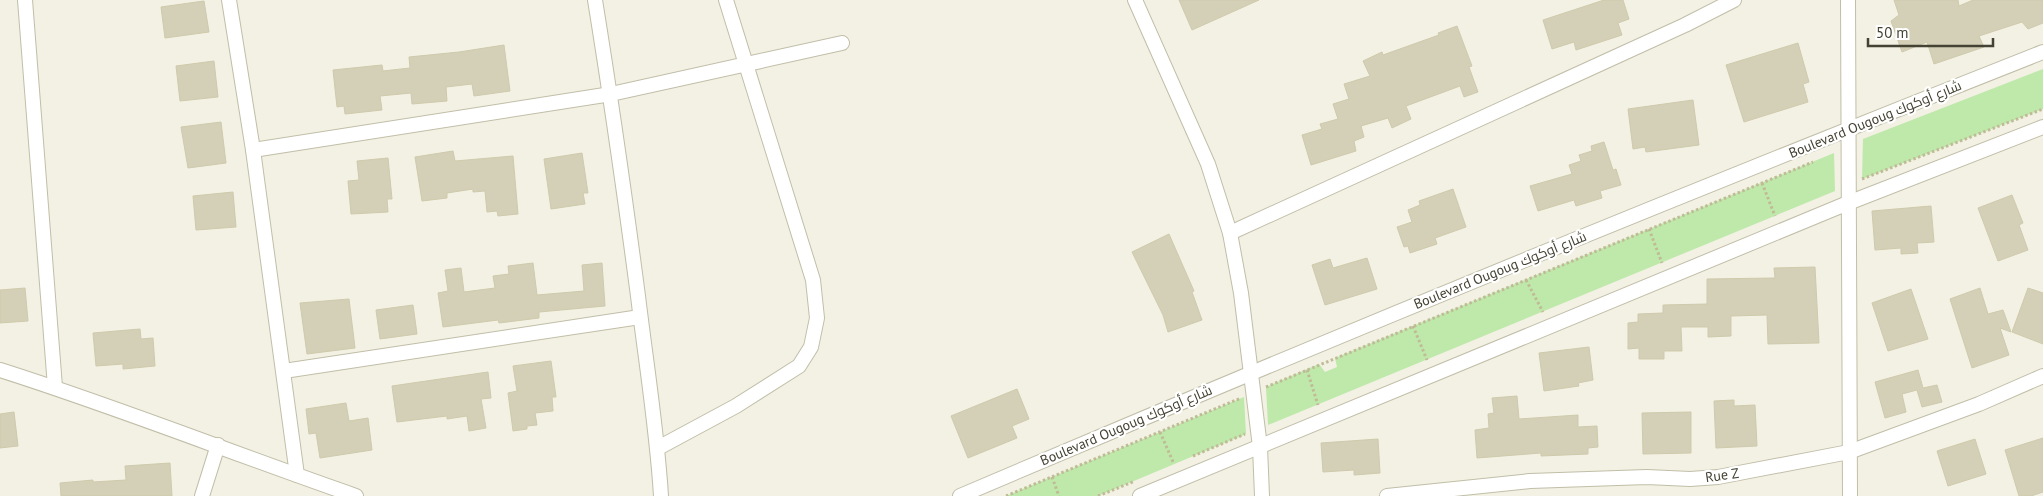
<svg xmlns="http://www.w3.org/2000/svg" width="2043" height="496" font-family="'PT Sans',Cairo,sans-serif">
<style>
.green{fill:#bee9aa}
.building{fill:#d4d0b8;stroke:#cfcaab}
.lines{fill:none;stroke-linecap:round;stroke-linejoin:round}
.minor-casing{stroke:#c1bea8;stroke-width:16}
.path{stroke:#c0bb96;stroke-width:3;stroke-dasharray:2.5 2.5;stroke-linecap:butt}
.minor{stroke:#fff;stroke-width:14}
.labels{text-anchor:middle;stroke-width:4.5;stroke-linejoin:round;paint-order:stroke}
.street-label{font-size:14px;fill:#444233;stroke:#fff}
</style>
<rect width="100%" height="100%" fill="#f2f1e3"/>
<g class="green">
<polygon points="2043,69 2043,109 1862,179 1863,139"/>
<polygon points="1834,153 1835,191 1268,425 1266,387 1319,364 1325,372 1337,367 1335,358"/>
<polygon points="1244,397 1246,434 1098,496 1006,496"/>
</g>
<g class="building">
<polygon points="1179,0 1259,0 1192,30"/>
<polygon points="1604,0 1623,0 1629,19 1618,23 1622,35 1576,50 1574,42 1552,49 1543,20"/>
<polygon points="1894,0 1958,0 1959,6 1973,0 2043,0 2043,23 2028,29 2022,22 1979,36 1984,47 1934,64 1927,42 1902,52 1891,21 1899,15"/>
<polygon points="204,1 209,32 165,38 161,7"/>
<polygon points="1457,26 1472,66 1469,67 1478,92 1464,97 1460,86 1406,106 1411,119 1392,128 1388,118 1361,126 1364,137 1354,141 1356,151 1311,165 1302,135 1322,129 1320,124 1338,119 1333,104 1349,99 1344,84 1370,76 1363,61 1382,52 1383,55 1439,35 1438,33"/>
<polygon points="1798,43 1809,82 1803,84 1808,102 1744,122 1726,65"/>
<polygon points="504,45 510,91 474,96 472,84 446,87 447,101 412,104 411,93 380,96 382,110 345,114 344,106 337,107 333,70 382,65 383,71 410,68 409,57 459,52"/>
<polygon points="214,61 218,97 180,101 176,66"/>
<polygon points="1693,100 1699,145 1646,152 1645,147 1633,149 1628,109"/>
<polygon points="221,122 226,163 188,168 181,127"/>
<polygon points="1604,142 1613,170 1616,169 1621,185 1600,191 1602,198 1576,206 1574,200 1538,211 1530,186 1572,174 1569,165 1581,161 1579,155 1592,151 1591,146"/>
<polygon points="453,151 455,161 513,156 518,214 498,216 497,211 487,212 485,191 473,192 473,189 447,193 447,198 422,201 415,157"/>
<polygon points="582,153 588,193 583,193 585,204 551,209 544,159"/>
<polygon points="388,158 392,199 387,199 388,212 351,214 348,181 359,180 357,161"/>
<polygon points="1453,189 1466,227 1435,238 1437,244 1410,253 1408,246 1404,247 1397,227 1412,222 1408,210 1420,205 1419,201"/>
<polygon points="233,192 236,227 196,230 193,196"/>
<polygon points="2012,195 2023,223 2019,225 2028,250 1998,261 1978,208"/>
<polygon points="1931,206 1934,242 1917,243 1918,253 1901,254 1901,248 1875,250 1872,211"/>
<polygon points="1169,234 1194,291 1192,292 1202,320 1168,332 1163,315 1132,252"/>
<polygon points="1367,258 1377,289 1325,305 1312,265 1330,259 1333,268"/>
<polygon points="533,263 537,295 584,291 582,265 602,263 605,306 539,312 539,318 499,323 498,320 443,327 438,293 448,291 445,270 461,268 464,292 495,288 493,276 509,274 508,266"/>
<polygon points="1815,267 1819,343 1768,344 1767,315 1731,316 1731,336 1708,337 1708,327 1681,327 1682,351 1664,351 1664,359 1639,359 1639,348 1628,349 1628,323 1638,322 1638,314 1663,313 1663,305 1707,304 1707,279 1775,278 1774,268"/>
<polygon points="25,288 28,321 0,323 0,290"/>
<polygon points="1980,288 1988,314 2003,310 2011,332 2000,328 2009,355 1972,368 1950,299"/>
<polygon points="2028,288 2043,293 2043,344 2012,332"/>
<polygon points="1911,289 1928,339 1888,351 1872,303"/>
<polygon points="349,299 355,348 307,354 300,303"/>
<polygon points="413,305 417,334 380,339 376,310"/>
<polygon points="140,329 141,339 153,338 155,366 123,369 123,364 96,366 93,333"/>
<polygon points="1589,347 1593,380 1578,383 1579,386 1544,391 1539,353"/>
<polygon points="551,361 556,397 552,397 553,411 535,413 537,425 527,426 527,429 513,431 508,393 517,391 513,366"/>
<polygon points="1918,370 1923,388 1937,385 1942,402 1922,407 1917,390 1902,394 1906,412 1885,418 1875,382"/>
<polygon points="488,372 491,398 481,399 486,428 469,431 467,416 447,419 447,416 397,422 392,386"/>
<polygon points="1017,389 1029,419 1012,426 1017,438 968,458 951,416"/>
<polygon points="1517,396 1519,419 1578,415 1578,427 1597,426 1598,447 1588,448 1588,454 1541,456 1541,453 1477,458 1475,430 1489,428 1488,414 1494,413 1492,398"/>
<polygon points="1734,400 1734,406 1755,405 1757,446 1716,448 1714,401"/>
<polygon points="346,403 349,421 368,418 372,450 320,458 316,433 309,434 306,409"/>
<polygon points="14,412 18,446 0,448 0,414"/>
<polygon points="1691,412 1691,453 1643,454 1642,413"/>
<polygon points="2043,438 2043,492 2031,496 2019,496 2005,450"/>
<polygon points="1378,439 1380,473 1354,475 1354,470 1323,472 1321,443"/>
<polygon points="1975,439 1986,474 1948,486 1937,451"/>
<polygon points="170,463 172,496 61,496 60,483 93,480 93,482 126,480 125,466"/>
</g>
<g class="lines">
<g class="minor-casing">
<g id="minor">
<polyline points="25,0 55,387"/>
<polyline points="229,0 253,150 297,475"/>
<path d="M595 0C611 99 625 197 638 296 646 363 657 429 661 496"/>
<polyline points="1135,0 1208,164 1230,233 1241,293 1260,447 1262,496"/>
<polyline points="1848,0 1850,496"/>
<polyline points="253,150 611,94 842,43"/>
<polyline points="1230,233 1685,25 1734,0"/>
<path d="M0 370C120 408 237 455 356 496"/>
<polyline points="284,371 640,317"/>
<polyline points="658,448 736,406 799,366 811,347 817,318 813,280 726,0"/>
<polyline points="202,496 218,445"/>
<path d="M960 496C1319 343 1680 195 2043 52"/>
<polyline points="1140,496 1848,203 2043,127"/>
<polyline points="1387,496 1530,481 1647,477 1690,479 1718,477 1849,452 1979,404 2043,376"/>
</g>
</g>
<g class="path">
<polyline points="1862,179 2043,109"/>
<polyline points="1762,183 1775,216"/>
<polyline points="1649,229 1662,263"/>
<polyline points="1526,280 1543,312"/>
<polyline points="1413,326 1427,360"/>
<polyline points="1307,370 1318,405"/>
<polyline points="1266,387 1813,162"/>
<polyline points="1160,432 1174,464"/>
<polyline points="1193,456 1245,434"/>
<polyline points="1052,477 1059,496"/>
<polyline points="1006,496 1241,398"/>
<polyline points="1098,496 1135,481"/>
</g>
<use href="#minor" class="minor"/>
</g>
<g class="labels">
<g class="street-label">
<text transform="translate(1875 119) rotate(-22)" y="5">Boulevard Ougoug شارع أوكوك</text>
<text transform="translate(1500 270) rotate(-22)" y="5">Boulevard Ougoug شارع أوكوك</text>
<text transform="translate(1126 425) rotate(-23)" y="5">Boulevard Ougoug شارع أوكوك</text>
<text transform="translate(1722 475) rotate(-8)" y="5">Rue Z</text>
</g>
</g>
<path d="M1868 38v8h125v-8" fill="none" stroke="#444233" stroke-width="2.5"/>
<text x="1876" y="38" font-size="15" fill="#444233" stroke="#ffffff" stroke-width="4" paint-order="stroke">50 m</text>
</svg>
